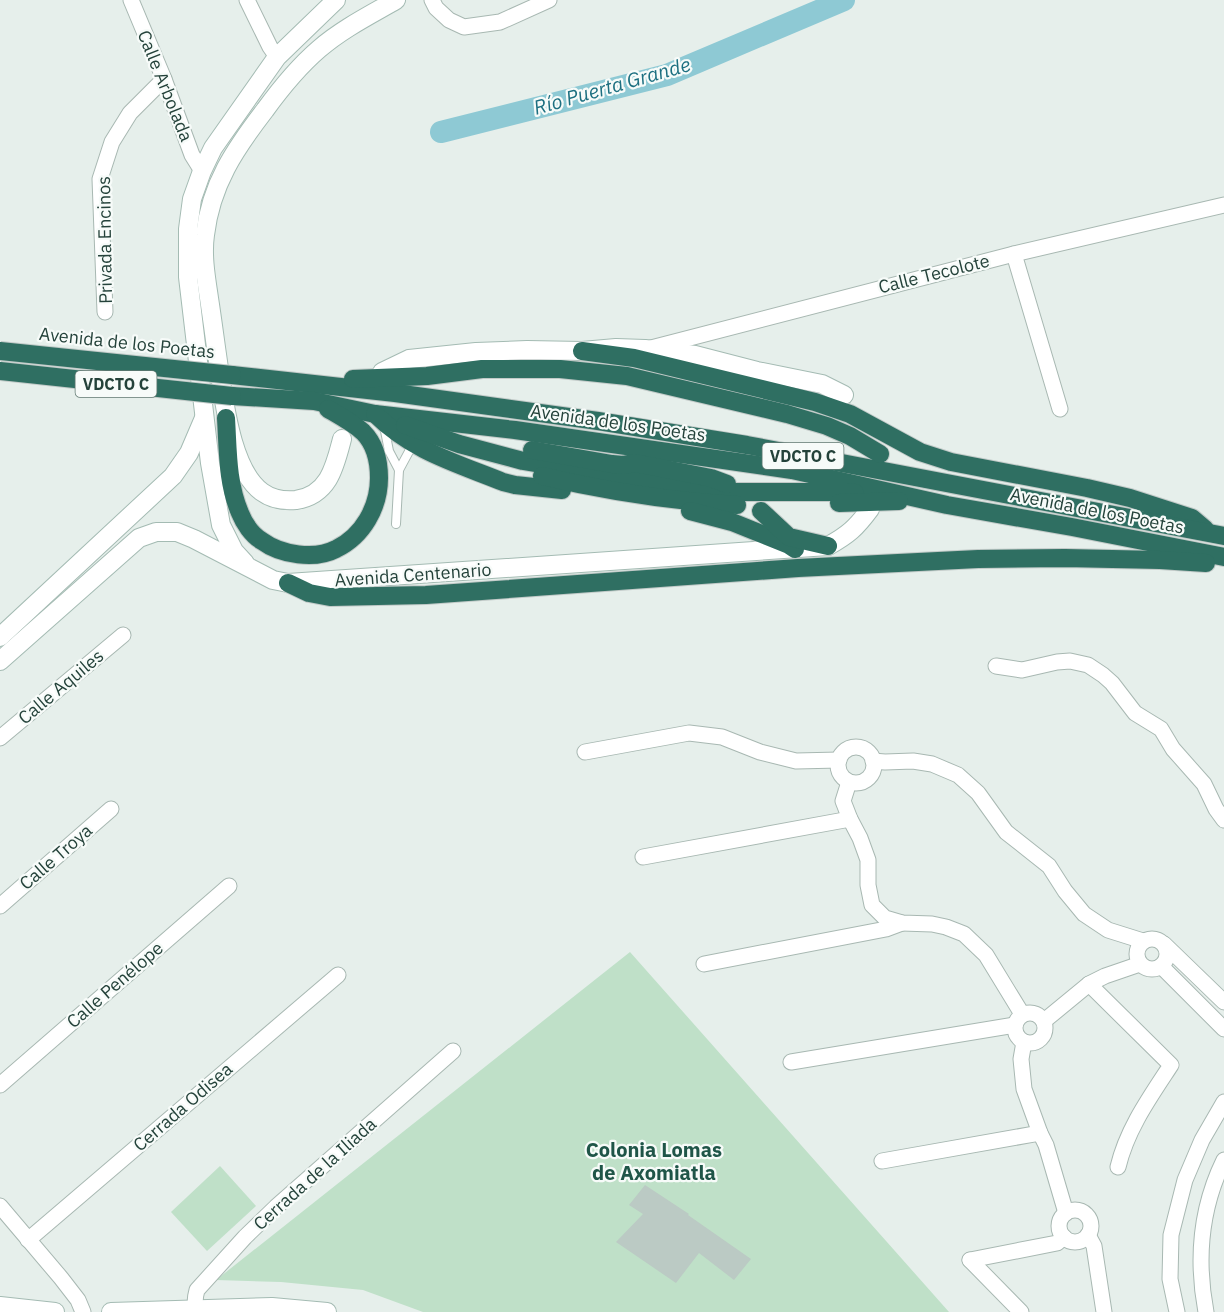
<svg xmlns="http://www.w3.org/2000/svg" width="1224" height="1312" font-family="'IBM Plex Sans',sans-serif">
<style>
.green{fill:#bfe0c8}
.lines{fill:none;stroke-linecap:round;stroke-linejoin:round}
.river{stroke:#8ec9d4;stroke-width:22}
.building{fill:#bbcac4}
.service-casing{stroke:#a8b8b2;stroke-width:10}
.minor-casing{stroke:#a8b8b2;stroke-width:17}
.secondary-casing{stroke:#a4bbb3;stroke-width:20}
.motorway-casing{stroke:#c2cac8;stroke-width:20}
.service{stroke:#fff;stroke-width:8}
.minor{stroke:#fff;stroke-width:15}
.secondary{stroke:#fff;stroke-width:18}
.motorway{stroke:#2f6f62;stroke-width:18}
.motorway-bridge-casing{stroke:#c2cac8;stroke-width:20;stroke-linecap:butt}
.motorway-bridge{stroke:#2f6f62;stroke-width:18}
.labels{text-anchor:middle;stroke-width:4.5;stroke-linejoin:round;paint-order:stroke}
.shield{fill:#f7fbf9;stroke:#637a73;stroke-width:1.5}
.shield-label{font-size:16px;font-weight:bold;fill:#24423a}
.street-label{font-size:18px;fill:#24423a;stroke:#f7fbf9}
.water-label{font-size:20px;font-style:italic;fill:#1c6f80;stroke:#f7fbf9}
.neighbourhood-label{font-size:20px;font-weight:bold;fill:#1f5548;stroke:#f7fbf9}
</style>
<rect width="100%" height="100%" fill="#e6efeb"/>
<g class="green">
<polygon points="630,952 949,1312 423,1312 363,1290 281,1282 216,1280"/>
<polygon points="220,1166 256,1206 207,1251 171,1212"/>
</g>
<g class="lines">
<polyline class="river" points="441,132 667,75 844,0"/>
</g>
<polygon class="building" points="645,1185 689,1214 688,1215 751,1259 734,1280 699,1253 676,1283 616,1242 643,1214 629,1205"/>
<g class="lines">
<g class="service-casing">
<g id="service">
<polyline points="384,426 389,451 399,470 396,524"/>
<polyline points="399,470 413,444"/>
</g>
</g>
<g class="minor-casing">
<g id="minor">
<polyline points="131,0 164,79 192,155 202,171"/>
<polyline points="247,0 270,47 277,57"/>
<polyline points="432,0 436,8 449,20 464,27 500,22 549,0"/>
<polyline points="1014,254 1060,409"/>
<polyline points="105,312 100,179 112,142 130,113 164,79"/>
<polyline points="651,348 1014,254 1224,205"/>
<polyline points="996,666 1022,670 1057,662 1070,661 1088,665 1103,675 1112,683 1135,713 1161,729 1173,749 1204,784 1216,809 1224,820"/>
<polyline points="0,738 123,635"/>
<circle cx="856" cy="765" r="18"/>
<polyline points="585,752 689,733 722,737 760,752 796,761 839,760"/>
<polyline points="873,761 885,762 913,761 932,764 958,775 978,793 1006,832 1049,866 1065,891 1084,914 1108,930 1143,941"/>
<polyline points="849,782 843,801 850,819 860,838 868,860 868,885 872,905 885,918 902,923 932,924 946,927 964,934 986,955 1022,1014"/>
<polyline points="643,857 850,819"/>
<polyline points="0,906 111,809"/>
<circle cx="1152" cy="954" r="15"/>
<polyline points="1164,944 1224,1002"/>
<polyline points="704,964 886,929 902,923"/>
<polyline points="1161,966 1224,1029"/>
<path d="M1089 984 1171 1065C1150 1097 1127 1129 1118 1167"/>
<circle cx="1030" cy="1028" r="15"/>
<polyline points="1044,1021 1089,984 1105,976 1140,964"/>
<polyline points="1024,1042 1021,1059 1024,1089 1040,1133 1046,1145 1066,1213"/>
<polyline points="791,1062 1015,1025"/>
<polyline points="0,1085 229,886"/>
<polyline points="882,1161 1040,1133"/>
<polyline points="0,1206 61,1278 78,1300 83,1312"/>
<circle cx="1075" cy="1226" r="16"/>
<polyline points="1088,1235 1094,1246 1104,1312"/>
<polyline points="28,1240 338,975"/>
<polyline points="970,1260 1057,1243 1064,1237"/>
<polyline points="970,1260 1021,1312"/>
<path d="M197 1312C194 1305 195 1297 197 1290L245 1237 276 1207 453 1051"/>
<polyline points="1177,1312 1170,1279 1171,1235 1185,1180 1202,1140 1224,1102"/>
<path d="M1206 1312C1196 1259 1200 1209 1224 1160"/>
</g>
</g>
<g class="secondary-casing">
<g id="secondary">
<polyline points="382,372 409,359 476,352 527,350 582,351 616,348 645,349 695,355 757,371 822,384 844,395"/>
<path d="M342 439C335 466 329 495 296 500 284 501 273 500 262 492 233 471 225 408 220 375 216 349 213 324 209 298 206 278 202 255 205 235 211 184 235 149 265 110 281 88 298 67 319 49 342 29 370 15 396 0"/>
<polyline points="245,563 234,551 221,525 210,463 188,277 188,229 192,199 202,171 213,148 277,57 336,0"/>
<polyline points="0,637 173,476 189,453 204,418"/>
<path d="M0 661 139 538 156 532H177L194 539 273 580 288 583 828 546C848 535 856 528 870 509"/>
<polyline points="0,1306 55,1312"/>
<polyline points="111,1312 272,1307 327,1312"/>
</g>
</g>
<g class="motorway-casing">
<g id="motorway">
<polyline points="582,351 634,358 815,402 850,414 920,452 951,462 1087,488 1130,498 1192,518 1205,529"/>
<polyline points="232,375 395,393 598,421 747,445 1224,536"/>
<polyline points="353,379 427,376 482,369 560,369 627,376 787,414 827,426 850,436 880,454"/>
<polyline points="232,396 314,401 375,414 515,430 792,470 947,505 1072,527 1224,557"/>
<path d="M375 414C412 451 456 463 503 482L515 485 562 490"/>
<path d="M226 418C228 450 227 483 240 513 244 523 252 535 262 541 281 555 315 560 336 549 363 536 379 507 379 478 379 461 376 445 363 432 353 423 340 416 328 409"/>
<polyline points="405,425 459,444 523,461 652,483 729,492 846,492 855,493"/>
<polyline points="532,450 612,464 623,465 635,463 711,478 727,484"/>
<path d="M542 476C606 491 671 501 737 505"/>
<polyline points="839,503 899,501"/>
<polyline points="690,511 732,522 789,545 795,549"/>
<polyline points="761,511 789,537 828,546"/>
<polyline points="288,583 309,593 330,597 426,595 798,568 978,559 1065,558 1160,560 1206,563"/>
</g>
</g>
<use href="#service" class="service"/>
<use href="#minor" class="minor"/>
<use href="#secondary" class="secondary"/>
<use href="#motorway" class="motorway"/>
<g class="motorway-bridge-casing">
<g id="motorway-bridge">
<polyline points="0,351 232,375"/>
<polyline points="0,371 232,396"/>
</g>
</g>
<use href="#motorway-bridge" class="motorway-bridge"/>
</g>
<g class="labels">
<g class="shield">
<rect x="75.5" y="371" width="81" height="26" rx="4.5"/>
<rect x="762.5" y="443" width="81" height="26" rx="4.5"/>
</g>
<g class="shield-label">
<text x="116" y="390">VDCTO C</text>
<text x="803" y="462">VDCTO C</text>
</g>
<g class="street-label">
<text transform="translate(165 86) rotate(68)" y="6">Calle Arbolada</text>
<text transform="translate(105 240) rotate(-91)" y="6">Privada Encinos</text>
<text transform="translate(934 274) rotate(-14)" y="6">Calle Tecolote</text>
<text transform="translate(127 343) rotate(6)" y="6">Avenida de los Poetas</text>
<text transform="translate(618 423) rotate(8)" y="6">Avenida de los Poetas</text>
<text transform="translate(1097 511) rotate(11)" y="6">Avenida de los Poetas</text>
<text transform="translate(413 575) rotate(-4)" y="6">Avenida Centenario</text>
<text transform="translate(61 687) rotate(-40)" y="6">Calle Aquiles</text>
<text transform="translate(56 857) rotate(-41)" y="6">Calle Troya</text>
<text transform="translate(115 985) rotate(-41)" y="6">Calle Penélope</text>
<text transform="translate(183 1107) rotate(-41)" y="6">Cerrada Odisea</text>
<text transform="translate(315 1174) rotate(-42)" y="6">Cerrada de la Iliada</text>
</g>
<g class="water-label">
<text transform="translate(612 86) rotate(-16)" y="7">Río Puerta Grande</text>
</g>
<g class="neighbourhood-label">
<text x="654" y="1157">Colonia Lomas<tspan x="654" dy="23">de Axomiatla</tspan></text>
</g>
</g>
</svg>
